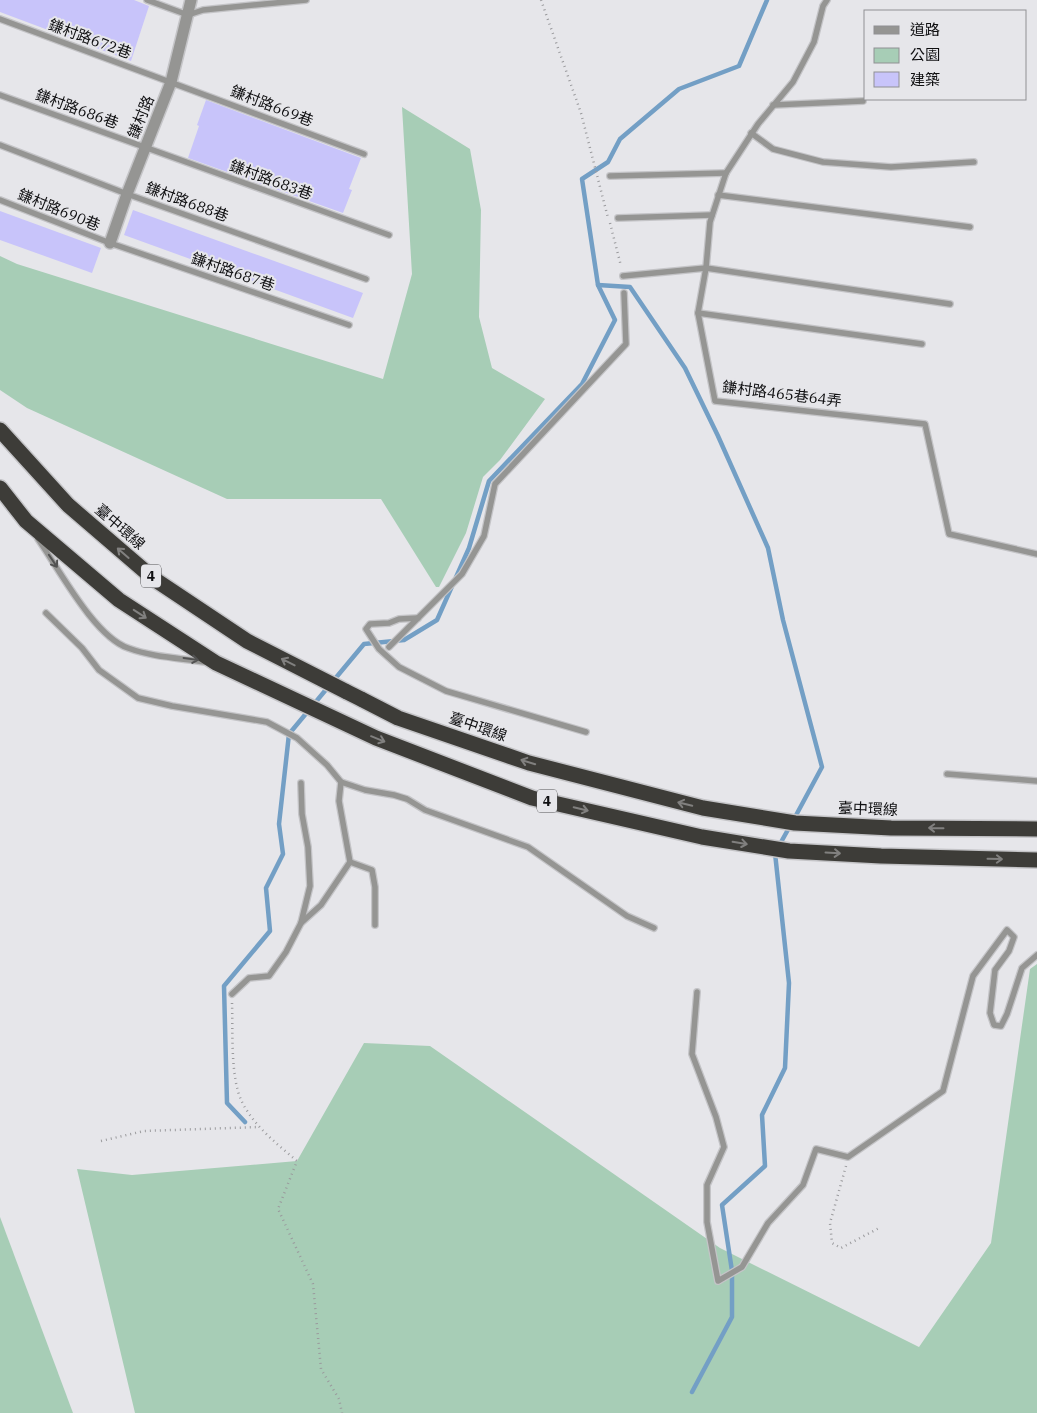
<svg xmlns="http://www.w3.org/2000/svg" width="1037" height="1413" font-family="'IBM Plex Serif','Noto Sans TC',serif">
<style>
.green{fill:#a7cdb6}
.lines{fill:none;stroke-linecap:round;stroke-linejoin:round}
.stream{stroke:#739fc5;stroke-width:4.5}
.building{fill:#c8c4fa}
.lane-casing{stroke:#c4c4c7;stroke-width:8}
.street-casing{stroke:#c4c4c7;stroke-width:14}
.highway-casing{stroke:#c4c4c7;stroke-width:18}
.path{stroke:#9a9a9d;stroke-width:2.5;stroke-dasharray:1 4;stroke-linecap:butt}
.lane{stroke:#959593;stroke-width:5.5}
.street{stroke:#959593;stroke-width:11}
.highway{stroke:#3d3c38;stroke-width:15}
.highway-bridge-casing{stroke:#c4c4c7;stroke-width:18;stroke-linecap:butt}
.highway-bridge{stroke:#3d3c38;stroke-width:15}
.oneway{stroke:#81807f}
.oneway2{stroke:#525252}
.labels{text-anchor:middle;stroke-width:4;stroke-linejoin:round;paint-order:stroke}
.shield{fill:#e6e6ea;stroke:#505052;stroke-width:1}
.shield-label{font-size:14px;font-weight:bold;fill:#0f0f11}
.street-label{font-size:15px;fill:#0f0f11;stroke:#e6e6ea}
</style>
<rect width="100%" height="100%" fill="#e6e6ea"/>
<g class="green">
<polygon points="402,107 470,149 481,210 479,317 492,368 545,399 500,460 483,477 466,533 439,587 436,587 381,499 227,499 27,408 0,390 0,256 17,264 383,379 412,274"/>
<polygon points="1037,964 1037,1413 135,1413 77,1169 132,1175 297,1161 364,1043 430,1046 720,1248 919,1347 991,1243 1030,969"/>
<polygon points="0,1217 73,1413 0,1413"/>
</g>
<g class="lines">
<g class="stream">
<polyline points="598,285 630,287 685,368 718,436 768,548 783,620 822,767 794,819"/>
<polyline points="245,1122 227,1103 224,986 270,931 266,888 283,854 279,824 289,734 364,644 404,640 437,620 469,548 489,481 582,384 615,320 598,285 582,179 608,162 620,139 679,89 739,66 767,0"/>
<polyline points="692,1392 732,1317 732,1271 722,1205 765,1166 762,1115 785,1068 789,983 775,853 790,826"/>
</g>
</g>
<g class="building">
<polygon points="0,0 134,0 149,6 131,61 0,12"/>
<polygon points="206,100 361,158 349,189 352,190 343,213 188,158 199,126 197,125"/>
<polygon points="133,210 363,293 353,318 124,235"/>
<polygon points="0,211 101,248 92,273 0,240"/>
</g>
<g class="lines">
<g class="lane-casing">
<g id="lane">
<polyline points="147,0 188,15 203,10 306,0"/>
<polyline points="827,0 823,6 814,42 793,82 758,124 726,173 710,222 706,268 698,313 715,401 925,424 949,534 1037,554"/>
<polyline points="0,19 364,154"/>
<polyline points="0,95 389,235"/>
<polyline points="773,105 863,101"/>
<polyline points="751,133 773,149 823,162 891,167 974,162"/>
<polyline points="0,145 127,194 366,279"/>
<polyline points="610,176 726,173"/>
<polyline points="718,195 970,227"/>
<polyline points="0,200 110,243 349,325"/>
<polyline points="618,218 712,215"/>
<polyline points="623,276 706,268 950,304"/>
<polyline points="698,313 922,344"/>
<path d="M38 539C59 569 94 636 128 648 152 657 179 658 205 662"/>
<polyline points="46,613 82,648 99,670 138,698 172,706 267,722 297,738 327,765 341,782 365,790 394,795 407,799 425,810 528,847 627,916 654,928"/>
<polyline points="418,618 399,619 389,623 370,624 366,629 379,649 399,667 446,691 586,732"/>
<polyline points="389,647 462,574 484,536 495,484 626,344 624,293"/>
<polyline points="947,774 1037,781"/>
<polyline points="350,862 372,870 375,887 375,925"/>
<polyline points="301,923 321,905 350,862 339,801 341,782"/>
<polyline points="697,992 692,1054 716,1117 724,1147 707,1185 707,1222 718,1281 742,1267 768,1223 803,1185 816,1149 848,1157 943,1091 973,976 1007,930 1014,937 1009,951 995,970 990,1013 994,1025 1001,1026 1007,1014 1022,968 1037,955"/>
<polyline points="232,994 249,978 269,976 286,952 301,923 310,886 308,847 302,814 301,783"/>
</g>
</g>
<g class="street-casing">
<polyline id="street" points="110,243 127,194 171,82 191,0"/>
</g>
<g class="highway-casing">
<g id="highway">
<polyline points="0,430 68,505 154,579 247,641 347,692"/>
<polyline points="0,488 26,521 119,600 216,663 376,738 532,798 702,837 789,851 881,856 1037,860"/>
<polyline points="361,699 398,718 529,763 703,808 795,823 891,828 1037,829"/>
</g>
</g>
<g class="path">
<polyline points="541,0 581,113 608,218"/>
<polyline points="610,223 621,266"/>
<path d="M232 1003C233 1030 230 1078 242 1102 254 1126 277 1144 297 1161L278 1209 313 1284 321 1369 339 1399 342 1413"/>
<polyline points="101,1141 144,1131 259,1127"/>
<polyline points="846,1166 830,1223 832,1243 841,1248 881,1227"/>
</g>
<use href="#lane" class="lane"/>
<use href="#street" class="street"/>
<use href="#highway" class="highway"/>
<g class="highway-bridge-casing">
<polyline id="highway-bridge" points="347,692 361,699"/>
</g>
<use href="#highway-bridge" class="highway-bridge"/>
</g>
<defs><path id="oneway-shaft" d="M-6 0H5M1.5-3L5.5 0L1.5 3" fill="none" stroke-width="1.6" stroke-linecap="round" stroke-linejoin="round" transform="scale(1.25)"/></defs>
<g class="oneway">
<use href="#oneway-shaft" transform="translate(123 553) rotate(-139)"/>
<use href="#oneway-shaft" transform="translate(140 614) rotate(33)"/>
<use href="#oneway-shaft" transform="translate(288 662) rotate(-153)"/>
<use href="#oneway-shaft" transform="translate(378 739) rotate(22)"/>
<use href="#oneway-shaft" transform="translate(528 762) rotate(-163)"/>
<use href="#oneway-shaft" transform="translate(685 804) rotate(-166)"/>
<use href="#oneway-shaft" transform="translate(581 809) rotate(13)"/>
<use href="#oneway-shaft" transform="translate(936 828) rotate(-179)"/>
<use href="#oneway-shaft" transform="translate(740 843) rotate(9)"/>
<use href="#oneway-shaft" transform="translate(833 853) rotate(3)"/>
<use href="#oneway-shaft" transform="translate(995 859) rotate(1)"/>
</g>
<g class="oneway2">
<use href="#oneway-shaft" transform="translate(53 561) rotate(56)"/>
<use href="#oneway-shaft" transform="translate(191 659) rotate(8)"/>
</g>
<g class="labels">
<g class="shield">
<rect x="141" y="564.5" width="20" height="23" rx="4"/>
<rect x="537" y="789.5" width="20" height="23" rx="4"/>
</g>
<g class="shield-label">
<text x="151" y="581">4</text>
<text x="547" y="806">4</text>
</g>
<g class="street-label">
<text transform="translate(90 39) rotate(20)" y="5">鎌村路672巷</text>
<text transform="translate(272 106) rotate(21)" y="5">鎌村路669巷</text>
<text transform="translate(77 109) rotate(20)" y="5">鎌村路686巷</text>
<text transform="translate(141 117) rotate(-68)" y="5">鎌村路</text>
<text transform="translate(271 180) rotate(20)" y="5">鎌村路683巷</text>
<text transform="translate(187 202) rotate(20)" y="5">鎌村路688巷</text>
<text transform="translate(59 210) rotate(22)" y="5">鎌村路690巷</text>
<text transform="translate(233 272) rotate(19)" y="5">鎌村路687巷</text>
<text transform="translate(782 394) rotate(7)" y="5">鎌村路465巷64弄</text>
<text transform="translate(120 527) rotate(41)" y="5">臺中環線</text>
<text transform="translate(478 727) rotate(19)" y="5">臺中環線</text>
<text transform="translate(868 809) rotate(2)" y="5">臺中環線</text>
</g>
</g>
<rect x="864" y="10" width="162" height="90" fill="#e6e6ea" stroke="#909093"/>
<rect x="874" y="26" width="25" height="8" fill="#959593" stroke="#909093"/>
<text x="910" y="35" font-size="15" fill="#0f0f11">道路</text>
<rect x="874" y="48" width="25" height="15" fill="#a7cdb6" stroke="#909093"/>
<text x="910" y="60" font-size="15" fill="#0f0f11">公園</text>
<rect x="874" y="72" width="25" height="15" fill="#c8c4fa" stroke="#909093"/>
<text x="910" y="85" font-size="15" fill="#0f0f11">建築</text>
</svg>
